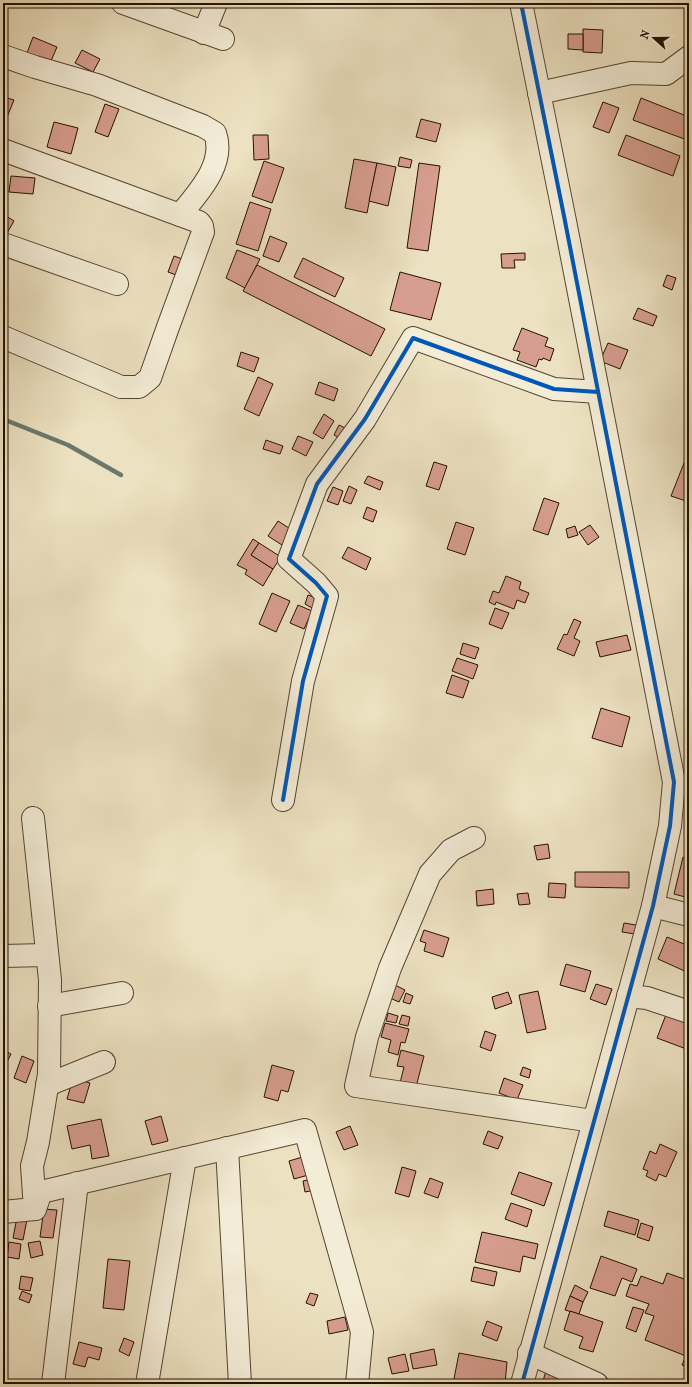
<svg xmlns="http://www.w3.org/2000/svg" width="692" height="1387" font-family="'IM FELL French Canon',serif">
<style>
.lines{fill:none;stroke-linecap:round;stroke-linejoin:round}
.stream{stroke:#6a796b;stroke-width:4.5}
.building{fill:#d79e8f;stroke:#241101}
.minor-casing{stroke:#564531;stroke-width:24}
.minor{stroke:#f3ecd6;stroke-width:22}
.cycleway-casing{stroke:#f3ecd6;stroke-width:6}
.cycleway{stroke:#0057b8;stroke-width:4}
</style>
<rect width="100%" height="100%" fill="#ece1c0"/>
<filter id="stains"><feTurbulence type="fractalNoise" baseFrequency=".005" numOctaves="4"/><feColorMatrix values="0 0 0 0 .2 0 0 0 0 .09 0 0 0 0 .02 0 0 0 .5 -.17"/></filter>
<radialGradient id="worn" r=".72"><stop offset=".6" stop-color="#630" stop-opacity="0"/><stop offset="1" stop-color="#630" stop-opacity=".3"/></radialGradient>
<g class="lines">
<polyline class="stream" points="3,419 68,445 121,475"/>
</g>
<g class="building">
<polygon points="583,29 603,30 602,53 583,52"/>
<polygon points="568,34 583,34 583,50 568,49"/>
<polygon points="33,37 57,47 50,63 27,53"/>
<polygon points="82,50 100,59 93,72 75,63"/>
<polygon points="7,98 14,100 3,127 3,109"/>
<polygon points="641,98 689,117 689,134 687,140 633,120"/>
<polygon points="603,102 619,108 609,133 593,127"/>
<polygon points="105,104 119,109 108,137 95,132"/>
<polygon points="421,119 441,124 436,142 416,137"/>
<polygon points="54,122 78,128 71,154 47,147"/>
<polygon points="253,135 268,135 269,159 254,160"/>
<polygon points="626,135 680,156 673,176 618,155"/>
<polygon points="400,157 412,160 410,168 398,166"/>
<polygon points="354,159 377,163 367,213 345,208"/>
<polygon points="264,161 284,168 272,203 252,196"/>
<polygon points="377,163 396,167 388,206 369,201"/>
<polygon points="419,163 440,166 428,251 407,248"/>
<polygon points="11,176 35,178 33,194 9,192"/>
<polygon points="250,202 271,209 258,251 236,244"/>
<polygon points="3,214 14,221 7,233 3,230"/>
<polygon points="270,236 287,243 279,262 263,256"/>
<polygon points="237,250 260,259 245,288 226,278"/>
<polygon points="525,253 525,260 514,260 515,268 502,268 501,254"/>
<polygon points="174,256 185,260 176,275 168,272"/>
<polygon points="303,258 344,278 335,297 294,277"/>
<polygon points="257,265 385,329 371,356 243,291"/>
<polygon points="400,272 441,283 431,320 390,310"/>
<polygon points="667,275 676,278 672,290 663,286"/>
<polygon points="638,308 657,316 653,326 633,319"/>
<polygon points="522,328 548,338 545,346 554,349 550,361 543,358 542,360 539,359 536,367 517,360 520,352 513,350"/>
<polygon points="608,343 628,350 620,369 600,361"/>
<polygon points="241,352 259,358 254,372 237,366"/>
<polygon points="258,377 273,384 259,416 244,409"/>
<polygon points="319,382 338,389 334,401 315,394"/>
<polygon points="324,414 334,421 323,439 313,433"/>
<polygon points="339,425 347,429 342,439 334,435"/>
<polygon points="298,436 313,442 306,456 292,449"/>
<polygon points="266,440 283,446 280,454 263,449"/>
<polygon points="686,458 689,460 689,502 671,496"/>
<polygon points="434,462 447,466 439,490 426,486"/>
<polygon points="368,476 383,482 380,490 364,483"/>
<polygon points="349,486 357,490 351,504 343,501"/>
<polygon points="333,487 343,491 338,505 327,501"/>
<polygon points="544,498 559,503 548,535 533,530"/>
<polygon points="367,507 377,511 373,522 363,518"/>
<polygon points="278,521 292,530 282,545 268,536"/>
<polygon points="456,522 474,528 465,555 447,549"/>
<polygon points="590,525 599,537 588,545 579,532"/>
<polygon points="575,526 578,535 568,538 566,529"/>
<polygon points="253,539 259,543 251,555 273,569 263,586 245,574 247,570 237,565"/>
<polygon points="259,543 281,557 273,569 251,555"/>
<polygon points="348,547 371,558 366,570 342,558"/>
<polygon points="506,576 521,582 519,589 529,593 525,603 517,600 514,609 496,602 495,605 489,602 493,591 499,593"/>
<polygon points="272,593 290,601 276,632 259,624"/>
<polygon points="308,595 316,598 312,608 305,604"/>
<polygon points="298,605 312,611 304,629 290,623"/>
<polygon points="495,608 509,613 502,629 489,624"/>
<polygon points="574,619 581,622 574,638 580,641 574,656 557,649 564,634 567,635"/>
<polygon points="627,635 631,650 600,657 596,642"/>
<polygon points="463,643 479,648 475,659 460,654"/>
<polygon points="457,658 478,665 473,679 452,671"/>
<polygon points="452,675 469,681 463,698 446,693"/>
<polygon points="601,708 630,717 622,747 592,738"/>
<polygon points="548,844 550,858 537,860 534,846"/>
<polygon points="683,857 689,858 689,898 674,894"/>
<polygon points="575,872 629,872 629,888 575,887"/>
<polygon points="549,883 566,884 565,898 548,897"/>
<polygon points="493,889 494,904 477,906 476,891"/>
<polygon points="528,893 530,904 519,905 517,894"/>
<polygon points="624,923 636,925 635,934 622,932"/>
<polygon points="424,930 449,938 443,957 424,951 426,943 420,941"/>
<polygon points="667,937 689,946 689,973 658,959"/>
<polygon points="566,964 591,971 585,992 560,985"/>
<polygon points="596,984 612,989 606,1005 590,999"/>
<polygon points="395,985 405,990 399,1002 390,998"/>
<polygon points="538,991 546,1029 527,1033 519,995"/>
<polygon points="508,992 512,1003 495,1009 492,997"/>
<polygon points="406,993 413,996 410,1004 403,1002"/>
<polygon points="667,1012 689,1020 689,1050 657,1038"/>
<polygon points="388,1013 398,1016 396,1023 386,1021"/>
<polygon points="402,1015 410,1017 408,1026 399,1024"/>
<polygon points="385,1023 409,1029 405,1043 401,1042 398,1055 388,1052 391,1040 381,1037"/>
<polygon points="485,1031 496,1035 491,1051 480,1047"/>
<polygon points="3,1050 11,1054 3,1070"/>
<polygon points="401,1050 424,1056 416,1087 400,1083 404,1067 397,1066"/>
<polygon points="22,1056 34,1061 26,1083 14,1078"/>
<polygon points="272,1065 294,1071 288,1092 281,1090 278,1101 264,1097"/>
<polygon points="523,1067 531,1070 529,1078 520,1075"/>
<polygon points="73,1078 90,1083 84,1103 67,1099"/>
<polygon points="504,1078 523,1085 517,1100 499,1093"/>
<polygon points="161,1116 168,1141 152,1145 145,1121"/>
<polygon points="101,1119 109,1156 92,1159 90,1145 72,1149 67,1126"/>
<polygon points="350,1126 358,1145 344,1150 336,1132"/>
<polygon points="488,1131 503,1137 498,1149 483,1144"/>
<polygon points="660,1144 677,1152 666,1177 659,1174 656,1181 646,1176 648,1171 643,1169 650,1151 656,1154"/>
<polygon points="306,1156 312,1174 294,1179 289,1161"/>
<polygon points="402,1167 416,1171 409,1197 395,1193"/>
<polygon points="519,1172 552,1183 544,1206 511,1194"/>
<polygon points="430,1178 443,1183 438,1198 424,1193"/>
<polygon points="313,1179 315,1190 305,1192 303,1181"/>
<polygon points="511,1203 532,1210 527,1227 505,1219"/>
<polygon points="19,1207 29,1209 23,1240 13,1238"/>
<polygon points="44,1209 57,1210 53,1238 40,1237"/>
<polygon points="608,1211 639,1220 635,1235 604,1226"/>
<polygon points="641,1223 653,1227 649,1241 637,1237"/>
<polygon points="482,1232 538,1244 535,1259 523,1256 520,1272 475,1262"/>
<polygon points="40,1241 43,1255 31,1258 28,1243"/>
<polygon points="9,1242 21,1244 19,1259 7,1257"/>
<polygon points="601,1256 637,1269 632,1282 622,1278 615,1296 590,1288"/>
<polygon points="108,1259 130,1261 124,1310 103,1308"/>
<polygon points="474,1267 497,1272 494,1286 471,1281"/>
<polygon points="667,1273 687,1280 689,1274 689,1368 682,1365 686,1356 645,1340 654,1316 645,1313 649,1304 626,1296 630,1284 637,1286 641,1276 663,1284"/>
<polygon points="21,1276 33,1278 30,1291 19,1289"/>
<polygon points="575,1285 588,1292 583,1302 570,1296"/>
<polygon points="22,1291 32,1295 29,1303 19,1299"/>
<polygon points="310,1293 318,1295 314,1306 306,1303"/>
<polygon points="570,1296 583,1302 579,1314 565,1310"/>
<polygon points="633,1307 644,1310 636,1332 626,1328"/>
<polygon points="570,1311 603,1322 593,1352 579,1348 583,1337 564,1330"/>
<polygon points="345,1317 348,1330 329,1334 327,1321"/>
<polygon points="487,1321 502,1327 497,1341 482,1335"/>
<polygon points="124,1338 134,1342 129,1356 119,1351"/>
<polygon points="79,1342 102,1348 99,1360 88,1357 85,1367 73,1364"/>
<polygon points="434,1349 437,1365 413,1369 410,1354"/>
<polygon points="459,1353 507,1362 505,1384 453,1384"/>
<polygon points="405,1354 409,1371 392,1374 388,1358"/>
<polygon points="546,1371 567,1378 565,1384 542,1384"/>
<polygon points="69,1380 82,1384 67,1384"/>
</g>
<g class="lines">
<g class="minor-casing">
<g id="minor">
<polyline points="123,3 223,39"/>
<polyline points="521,3 564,216 674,782 670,826 653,906 522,1384"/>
<polyline points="204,33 216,3"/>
<path d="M3 56 35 67 97 85 203 126 215 133C226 164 198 193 180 215"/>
<polyline points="539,93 631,73 666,74 689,57"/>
<polyline points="3,150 199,222 202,226 203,232 168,327 150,378 139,387 121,387 3,337"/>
<polyline points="3,244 117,284"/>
<polyline points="283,800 303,681 327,596 316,583 289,559 317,484 365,419 413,338 554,389 598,392"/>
<polyline points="33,818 50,980 49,1074 38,1142 32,1166 35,1209"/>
<polyline points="474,838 451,850 430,874 390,968 367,1037 356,1086 593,1121"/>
<polyline points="653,906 689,915"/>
<polyline points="3,956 46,955"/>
<polyline points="628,996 647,998 689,1012"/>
<polyline points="49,1006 122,993"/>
<polyline points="47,1085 104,1062"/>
<polyline points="227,1148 240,1384"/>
<polyline points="3,1212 35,1209 41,1192 305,1130 362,1332 357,1384"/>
<polyline points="529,1353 597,1384"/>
<polyline points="53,1384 77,1183"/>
<polyline points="147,1384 185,1158"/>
</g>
</g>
<use href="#minor" class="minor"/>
<g class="cycleway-casing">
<g id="cycleway">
<polyline points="521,3 564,216 674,782 670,826 653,906 522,1384"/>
<polyline points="283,800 303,681 327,596 316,583 289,559 317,484 365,419 413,338 554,389 598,392"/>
</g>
</g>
<use href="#cycleway" class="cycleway"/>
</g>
<rect width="692" height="1387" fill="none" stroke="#ece1c0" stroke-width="16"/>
<rect x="4" y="4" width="684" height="1379" fill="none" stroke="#241101" stroke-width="2"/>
<rect x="8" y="8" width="676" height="1371" fill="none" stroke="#241101"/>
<g transform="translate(654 38) rotate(291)" stroke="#f3ecd6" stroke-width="3" paint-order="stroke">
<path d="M0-3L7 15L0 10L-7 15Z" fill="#241101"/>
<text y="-6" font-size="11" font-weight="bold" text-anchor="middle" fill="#241101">N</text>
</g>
<rect width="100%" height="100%" filter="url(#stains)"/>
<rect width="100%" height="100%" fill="url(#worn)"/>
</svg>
